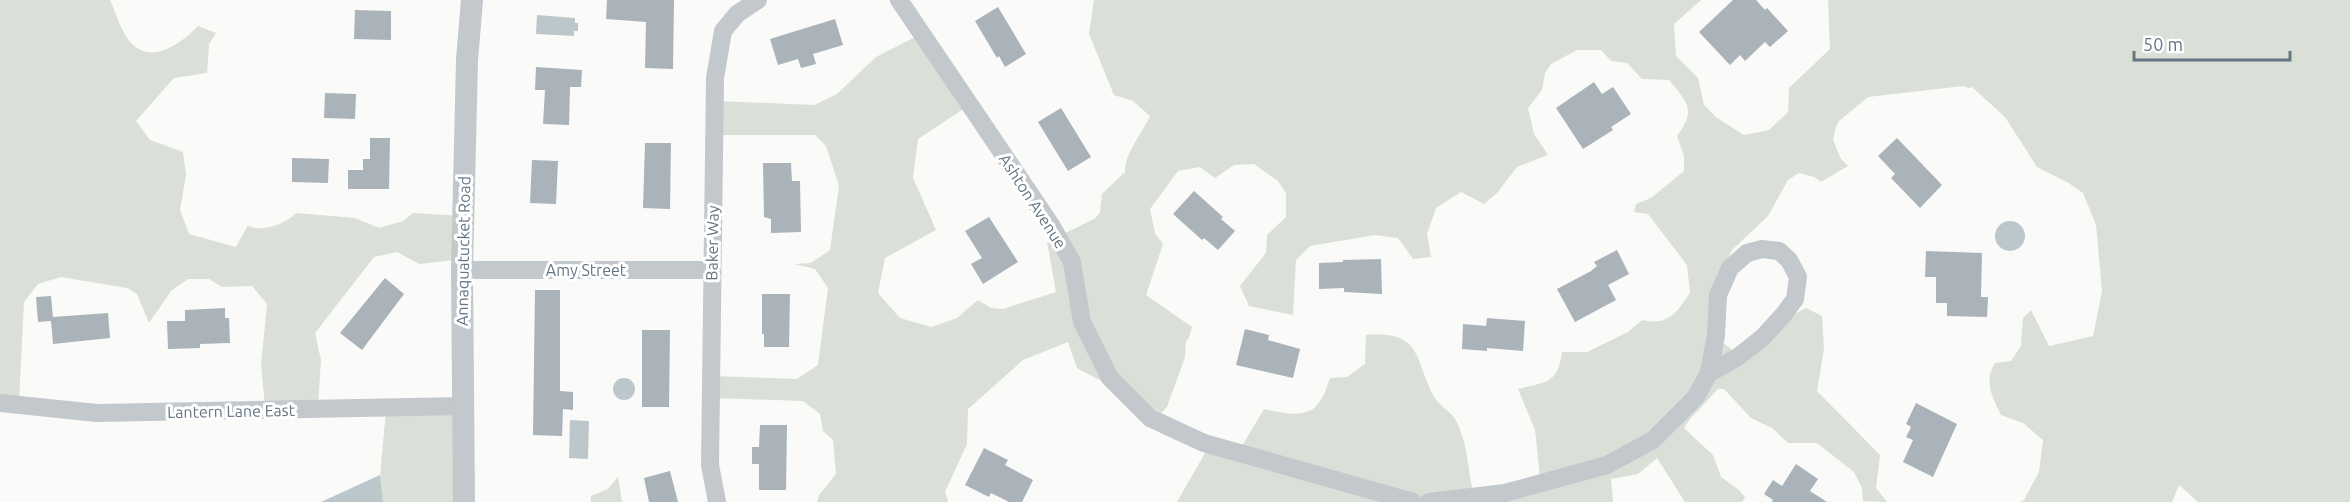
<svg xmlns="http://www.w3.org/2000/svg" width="2350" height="502" font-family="Ubuntu,sans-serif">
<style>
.green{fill:#dadfd7}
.water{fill:#bbc7cb}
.building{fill:#aab3b9}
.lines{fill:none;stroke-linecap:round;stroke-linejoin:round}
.minor{stroke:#c3c8cc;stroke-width:18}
.tertiary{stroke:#c3c8cc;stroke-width:22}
.labels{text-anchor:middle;stroke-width:6;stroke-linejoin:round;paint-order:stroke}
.street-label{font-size:16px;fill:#657683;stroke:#fff}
</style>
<rect width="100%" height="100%" fill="#fafaf8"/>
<g class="green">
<path d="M0 0H110C116 13 121 31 130 42 151 66 182 43 198 26L216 33 209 44 207 73 174 78 136 121 150 140 183 152 186 175 180 210 189 234 236 247 248 225C259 234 288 223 296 213L355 218 379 228 403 221 413 213 463 216V259L419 264 397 252 374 257 315 333 321 360 318 406 265 407 261 365 267 304 252 286 222 287 209 279H188L171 291 149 323 137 294 127 288 61 277 38 284 24 302 19 400 0 401Z"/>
<path d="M1094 0H1701L1674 24 1676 56 1698 78 1704 105 1717 118 1744 135 1769 130 1788 112 1789 88 1830 49 1828 0H2350V502H2198L2179 485 2172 502H2020L2024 500 2039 472 2043 440 2023 423 2001 415C1993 398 1983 382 1995 363L2011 361 2021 346 2023 318 2031 310 2049 346 2093 336 2102 291 2096 225 2083 193 2067 182 2037 167 2005 117 1972 87 1969 88 1963 86 1868 97 1839 121 1835 129 1833 140 1841 159 1848 166 1821 182 1814 177 1799 173 1788 180 1768 216 1732 250 1713 292 1712 334 1745 360 1785 319 1806 308 1822 316 1824 349 1817 391 1880 455 1876 488 1887 502 1863 501 1862 488 1854 472 1817 443H1788L1772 428 1751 418 1724 389H1718L1691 418 1684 428 1713 455 1721 477 1739 490 1745 497 1742 502H1685L1657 458 1638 474 1611 479 1613 502H1177L1209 446 1239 451 1264 409C1280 412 1306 420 1318 404 1324 397 1327 386 1330 378L1347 377 1365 364 1366 335C1421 331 1414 356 1433 395 1438 405 1449 410 1455 419 1468 441 1467 467 1473 491L1540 478 1535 430 1518 389C1546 382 1558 384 1562 352H1587L1628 332 1642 320C1669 326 1676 313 1690 293L1687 265 1648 214 1634 212 1636 204 1651 198 1684 171V156L1677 136C1697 109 1687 102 1669 80L1642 79 1627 63 1611 61 1601 50H1577L1551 64 1545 73 1542 90 1528 108 1534 134 1548 155 1517 167 1497 193 1484 204 1461 192 1436 208 1427 234 1431 257 1413 259 1398 238 1375 235 1310 246 1296 260 1293 315 1249 306 1240 286 1266 253 1267 235 1286 217V193L1278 181 1254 164 1234 165 1215 178 1200 167 1178 171 1150 209 1155 233 1163 244 1146 295 1192 327 1189 338 1186 341 1185 357 1167 407 1161 413 1077 368 1068 342 1023 360 968 409 967 444 945 492 948 502H817L819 495 836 474 833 440 823 431 820 414 803 401 714 398 713 376 797 379 818 365 828 288 815 269 794 264 811 263 830 250 839 186 826 146 815 135H717V101L814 105 837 94 876 57 919 35 968 106 918 139 913 178 936 230 885 258 878 293 900 318 931 327 957 318 978 300 991 308 1003 309 1056 292 1047 242 1094 219 1100 213 1102 194 1125 172C1124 155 1142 133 1150 116L1133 101 1114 95 1089 34Z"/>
<polygon points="456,404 464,502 383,502 380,477 386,410"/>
<polygon points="618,477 622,502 591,502 591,496 608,489"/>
</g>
<g class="water">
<polygon points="537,15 575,18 575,23 578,23 578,31 574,31 574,36 536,34"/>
<circle cx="2010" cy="236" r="15"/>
<circle cx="624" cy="389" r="11"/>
<polygon points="570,420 589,421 588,459 569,458"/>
<polygon points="380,475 383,502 321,502"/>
</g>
<g class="building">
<polygon points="607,0 674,0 673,69 645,68 646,22 606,19"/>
<polygon points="1733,0 1756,0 1765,10 1767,8 1788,31 1770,47 1765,42 1745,61 1740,55 1730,65 1699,32"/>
<polygon points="998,7 1026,54 1005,67 999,56 997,58 975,21"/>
<polygon points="355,10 391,11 391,40 354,39"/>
<polygon points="835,19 843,45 813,54 816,64 801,68 798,59 778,65 770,39"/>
<polygon points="536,67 582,70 581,87 570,87 569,125 543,124 545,90 535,90"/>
<polygon points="1594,82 1602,94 1613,87 1631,114 1611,127 1613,130 1583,149 1556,108"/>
<polygon points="325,93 356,94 355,119 324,118"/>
<polygon points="1061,108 1091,157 1068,171 1038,122"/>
<polygon points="370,138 390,138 389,189 348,189 348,170 363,170 363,159 370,159"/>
<polygon points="1897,138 1942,185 1920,208 1891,178 1895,174 1878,156"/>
<polygon points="645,143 671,143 670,209 643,208"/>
<polygon points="292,158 329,159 328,183 292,182"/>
<polygon points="532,160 558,161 556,204 530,203"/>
<polygon points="763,163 791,163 792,181 800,181 801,232 771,233 771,219 764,217"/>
<polygon points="1194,191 1223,217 1221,219 1235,231 1218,250 1204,238 1202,240 1173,214"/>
<polygon points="989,217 1018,262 983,284 971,264 982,258 965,231"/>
<polygon points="1617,250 1629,274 1608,285 1616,300 1575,322 1557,289 1591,271 1597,266 1594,262"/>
<polygon points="1926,251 1982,253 1981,297 1988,297 1987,317 1947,316 1947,303 1936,303 1936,277 1925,277"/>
<polygon points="1381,259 1382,294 1344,292 1344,288 1319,289 1319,263 1343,262 1343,260"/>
<polygon points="385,278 404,294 362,350 340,333"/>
<polygon points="535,290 560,290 560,391 573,392 573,410 563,409 562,436 533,435"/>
<polygon points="762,294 790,294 789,347 764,347 764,334 762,334"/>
<polygon points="51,296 53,317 108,313 110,338 53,344 51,321 38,322 36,297"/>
<polygon points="225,308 225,318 229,318 230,343 200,344 200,348 168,349 167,321 185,321 185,310"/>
<polygon points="1487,318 1525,321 1523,351 1487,348 1487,351 1462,349 1463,324 1486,326"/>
<polygon points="1245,329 1269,335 1268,340 1300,349 1293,378 1236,365"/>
<polygon points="642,330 670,330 669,407 642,407"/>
<polygon points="1916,403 1957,424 1933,477 1903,462 1913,440 1906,437 1911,427 1906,424"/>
<polygon points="760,425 787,425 786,490 759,490 759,464 752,464 752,447 759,447"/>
<polygon points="984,448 1008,460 1005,465 1033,480 1022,502 1009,502 991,493 989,497 965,485"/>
<polygon points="1796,464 1818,479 1810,491 1827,502 1772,502 1773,500 1764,494 1773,480 1782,486"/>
<polygon points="670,471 678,502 649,502 644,478"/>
</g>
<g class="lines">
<g class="minor">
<polyline points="899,0 1051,225 1072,262 1082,322 1110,378 1150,418 1204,443 1413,502"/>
<polyline points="462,270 711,270"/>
<polyline points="0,403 97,413 463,406"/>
<polyline points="717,502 710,465 715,78 723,31 737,14 758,0"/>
<polyline points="1429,502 1505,493 1607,465 1653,440 1695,398 1709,373 1716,335 1718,295 1730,268 1747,253 1762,249 1779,251 1789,260 1798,277 1795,299 1784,314 1763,337 1738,357 1709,373"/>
</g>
<polyline class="tertiary" points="464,502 462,270 467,60 472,0"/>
</g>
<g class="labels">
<g class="street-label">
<text transform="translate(1033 201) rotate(57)" y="6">Ashton Avenue</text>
<text transform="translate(712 243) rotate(-89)" y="6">Baker Way</text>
<text transform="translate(463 251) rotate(-89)" y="6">Annaquatucket Road</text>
<text x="586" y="276">Amy Street</text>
<text transform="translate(231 411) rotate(-1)" y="6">Lantern Lane East</text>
</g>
</g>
<path d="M2134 51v9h156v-9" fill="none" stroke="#657683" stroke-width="3"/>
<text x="2143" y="51" font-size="18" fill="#657683" stroke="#ffffff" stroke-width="4.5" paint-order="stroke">50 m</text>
</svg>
